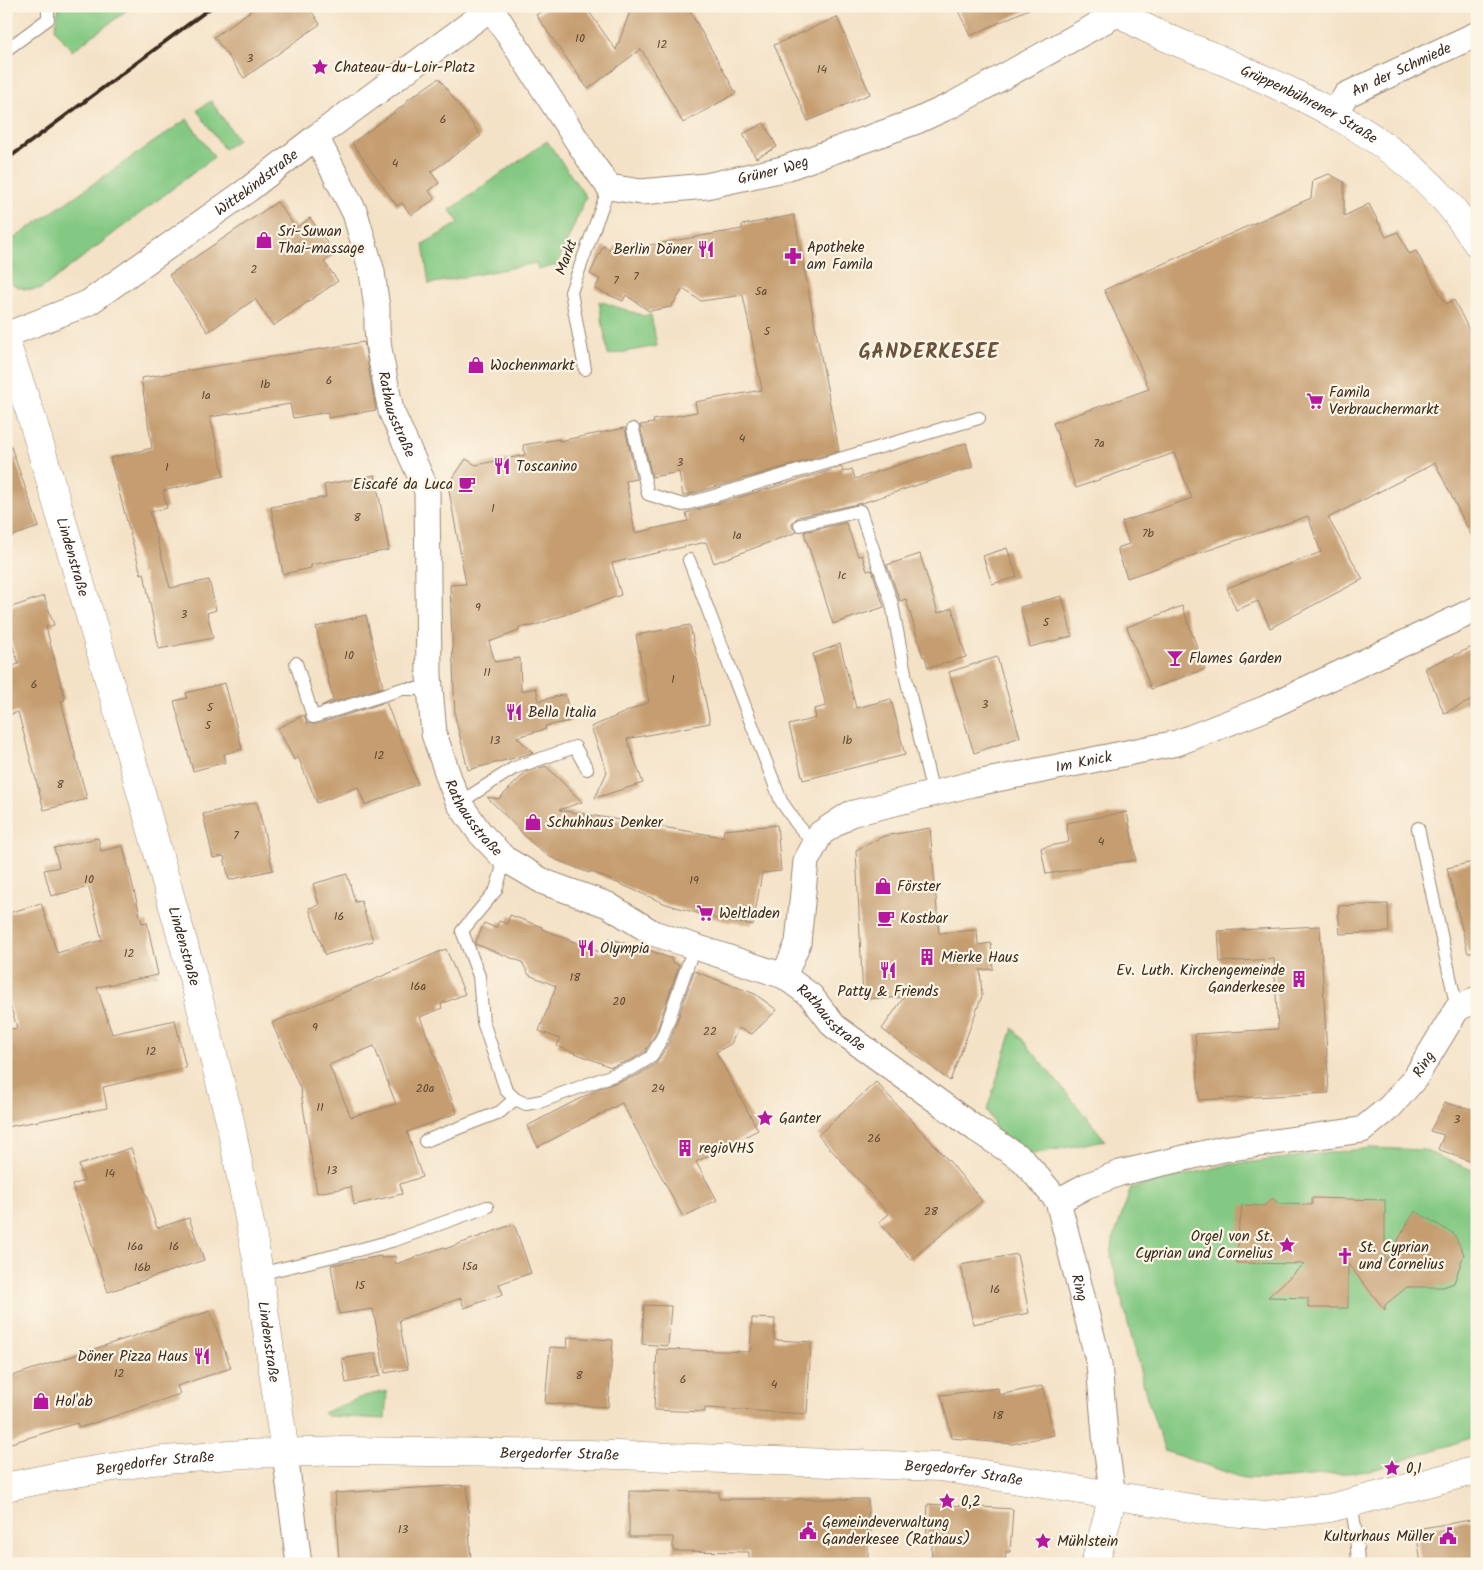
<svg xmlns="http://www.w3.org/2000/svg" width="1483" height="1570" font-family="Kalam,sans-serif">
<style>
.green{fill:#84c983;stroke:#607a50}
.building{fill:#c59d70;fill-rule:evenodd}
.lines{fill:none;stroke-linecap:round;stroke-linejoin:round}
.lane-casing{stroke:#988672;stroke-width:14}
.street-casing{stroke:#988672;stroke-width:27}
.secondary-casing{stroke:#988672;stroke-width:29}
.lane{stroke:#fff;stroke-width:12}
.street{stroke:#fff;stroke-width:25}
.secondary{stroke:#fff;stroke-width:28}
.rail{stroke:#3b2a1e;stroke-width:4}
.labels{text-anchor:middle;stroke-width:4.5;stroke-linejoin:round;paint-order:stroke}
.number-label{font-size:12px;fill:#5e4732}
.poi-label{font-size:15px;fill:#3b2a1e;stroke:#fcf5e5;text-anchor:start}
.street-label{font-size:15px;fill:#3b2a1e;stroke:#fcf5e5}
.district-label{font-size:20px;font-weight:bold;letter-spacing:1px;fill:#6b523b;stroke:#fcf5e5}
</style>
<rect width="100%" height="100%" fill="#fcf5e5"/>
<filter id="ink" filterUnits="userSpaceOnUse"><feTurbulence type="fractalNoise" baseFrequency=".02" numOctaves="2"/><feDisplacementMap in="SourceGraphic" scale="10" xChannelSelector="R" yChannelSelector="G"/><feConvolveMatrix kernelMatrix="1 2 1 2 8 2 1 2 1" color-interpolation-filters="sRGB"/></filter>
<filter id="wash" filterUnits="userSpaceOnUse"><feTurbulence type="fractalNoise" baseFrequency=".0096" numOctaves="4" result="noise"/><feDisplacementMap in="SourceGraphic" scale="20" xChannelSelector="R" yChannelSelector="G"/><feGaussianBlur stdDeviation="1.12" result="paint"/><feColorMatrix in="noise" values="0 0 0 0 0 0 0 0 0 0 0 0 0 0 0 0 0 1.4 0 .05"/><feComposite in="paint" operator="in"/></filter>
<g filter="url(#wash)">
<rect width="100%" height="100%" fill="#f4e2c7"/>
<g class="green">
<polygon points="59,6 133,6 72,51 55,29"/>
<polygon points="211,101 238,140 224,149 197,110"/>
<path d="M187 119 214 157 41 289C27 291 16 289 6 278V244Z"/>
<polygon points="547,141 586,197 557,265 538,270 536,263 429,284 423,244 459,223 450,210"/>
<polygon points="599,301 644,316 651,315 657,346 608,355"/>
<polygon points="1013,1028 1105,1140 1028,1155 998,1133 987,1110"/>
<polygon points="1370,1148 1423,1150 1477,1172 1477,1436 1370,1471 1275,1479 1243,1478 1165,1451 1147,1398 1111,1257 1113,1240 1131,1188 1227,1165"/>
<polygon points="387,1391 385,1419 327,1416 323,1413 364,1396"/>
</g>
<g id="blocks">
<g class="building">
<polygon points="257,6 308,6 320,24 244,78 214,37"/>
<polygon points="550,6 585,6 616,50 632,6 687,6 736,93 683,123 641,49 588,89 536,15"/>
<polygon points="956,6 1035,6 970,36"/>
<polygon points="837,17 870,94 808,121 774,45"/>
<polygon points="439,78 481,136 431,172 439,183 429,191 435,199 411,215 402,203 397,206 352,143 407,103 406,101"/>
<polygon points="764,123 777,147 756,158 743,134"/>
<polygon points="1329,174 1344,182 1344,216 1369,204 1386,237 1398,232 1409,254 1416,251 1446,304 1454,300 1477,346 1477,547 1435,463 1328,518 1363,579 1270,628 1258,601 1236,610 1227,588 1321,552 1308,516 1127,578 1117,548 1129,544 1122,522 1192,498 1174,453 1076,488 1053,423 1149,389 1138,361 1104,290 1311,198 1313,180"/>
<polygon points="277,202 296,228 310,218 335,254 324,262 338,281 273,326 255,299 208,332 169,275"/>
<polygon points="794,215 839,451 683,496 679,472 652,477 640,425 654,423 653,420 697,412 695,402 762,390 743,295 701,301 683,289 671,307 649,311 626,295 623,301 595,289 600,279 590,274 603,246 613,251 618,241 631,247 633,242 644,246 742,229 742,225"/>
<polygon points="364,342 376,410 328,418 328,412 293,418 290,404 210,417 224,476 163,491 167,508 150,512 170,588 209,580 216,610 207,613 213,638 159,649 144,573 141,574 110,458 152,448 141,378"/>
<polygon points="625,428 636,479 626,481 635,533 688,521 686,513 842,467 843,472 852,469 855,479 966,443 973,467 862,503 798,517 792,523 792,527 797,532 714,563 706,542 612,563 621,595 533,626 519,627 519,631 489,642 495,662 520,658 521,691 536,688 539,701 565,694 571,721 545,726 546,729 517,737 533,753 468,770 455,716 450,585 466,584 448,485 466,459 476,465 525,455 523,445 559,439 559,441"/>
<polygon points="10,444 39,527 6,538 6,445"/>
<polygon points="375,475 389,550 311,565 311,568 283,574 271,507 326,497 324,485"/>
<polygon points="846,523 858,556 862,555 867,571 872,570 884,607 833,624 804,532"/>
<polygon points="1007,548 1017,577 992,584 983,556"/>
<polygon points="920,554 938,613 952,608 966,657 928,668 925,656 923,657 906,599 900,601 887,565"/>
<polygon points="44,596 54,625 46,627 65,700 61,701 87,799 44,810 18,712 6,716 6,668 19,664 6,627 6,609"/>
<polygon points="1062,596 1072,636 1030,647 1020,607"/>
<polygon points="1182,606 1205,669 1151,689 1127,627"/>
<polygon points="366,615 383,687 321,706 333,700 316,627"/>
<polygon points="690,625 710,723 627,739 643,783 595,798 607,772 591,727 649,702 636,635"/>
<polygon points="840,644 856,708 891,699 905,755 803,780 789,725 816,718 814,709 826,706 813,654"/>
<polygon points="1477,645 1477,698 1444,713 1425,668"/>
<polygon points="997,657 1020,737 974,753 949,672"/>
<polygon points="225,683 242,749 224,754 226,762 193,771 174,701 187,698 186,693"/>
<polygon points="386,702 418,784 365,805 358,787 317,803 298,757 294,760 278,728 304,715 307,723 315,725"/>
<polygon points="546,766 582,802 559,810 723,837 724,830 777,825 781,871 762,873 753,925 724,921 666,904 590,871 589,873 550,857 532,843 487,797 499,799 526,772"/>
<polygon points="257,802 273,870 229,880 224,856 213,858 203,814"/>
<polygon points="1127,812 1136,860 1046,874 1041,848 1069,842 1066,823"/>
<polygon points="930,828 939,933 977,930 978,945 991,943 993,969 980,970 982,996 950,1081 882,1029 904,997 863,999 856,850 884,836"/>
<polygon points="98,838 101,851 123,846 142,923 147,922 158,975 97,987 112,1034 175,1020 186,1068 103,1087 107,1108 6,1127 6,1030 17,1028 6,991 6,914 41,903 57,953 102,940 89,887 51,896 44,870 59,867 54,848"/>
<polygon points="1477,861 1477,952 1468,953 1447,868"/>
<polygon points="347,874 355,902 361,901 373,941 325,955 309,908 319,905 313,884"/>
<polygon points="1388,904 1389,932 1340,934 1338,906"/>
<polygon points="510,915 542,927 542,929 602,953 609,938 635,947 636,945 672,959 671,961 674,963 679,965 656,1033 645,1051 631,1060 611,1067 557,1046 560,1039 539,1031 556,986 529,975 522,962 475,944 484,923 496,928 499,921 507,924"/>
<polygon points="1320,926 1329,1093 1199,1100 1195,1034 1278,1029 1274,959 1220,962 1218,931"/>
<path d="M446 949 465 994 441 1004 442 1008 420 1017 457 1113 407 1132 422 1177 400 1184 402 1194 354 1205 351 1187 317 1193 301 1093H302L272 1023ZM374 1046 396 1104 351 1117 329 1065Z"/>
<polygon points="694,971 755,994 777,1010 752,1034 738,1028 731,1044 716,1052 758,1130 696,1162 717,1200 683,1217 622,1103 538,1147 527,1126 598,1089 638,1075 656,1064 671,1039"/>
<polygon points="876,1082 951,1163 982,1201 911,1260 879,1222 889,1214 818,1135"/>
<polygon points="1445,1103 1477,1110 1477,1164 1438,1149 1444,1135 1430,1131"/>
<polygon points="131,1148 157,1228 189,1218 204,1260 108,1292 72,1185 84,1181 79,1165"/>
<polygon points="1273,1198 1278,1204 1312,1205 1312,1198 1385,1200 1385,1262 1415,1211 1454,1234 1464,1254 1454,1283 1443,1287 1407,1287 1385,1305 1385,1310 1348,1264 1348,1308 1308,1308 1308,1298 1268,1297 1304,1264 1237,1263 1239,1223 1240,1223 1242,1205 1264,1206"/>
<polygon points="514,1224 531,1273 499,1284 503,1294 464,1308 461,1298 399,1320 408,1369 385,1373 373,1309 339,1314 331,1265 381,1256 381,1258 395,1256 396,1264 444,1247 445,1249"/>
<polygon points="1017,1254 1029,1313 973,1324 961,1265"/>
<polygon points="644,1305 671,1306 668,1346 642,1344"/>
<polygon points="210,1311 231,1368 177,1386 180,1394 79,1428 77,1423 11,1443 6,1431 6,1378"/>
<polygon points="752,1318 775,1319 774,1340 811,1342 807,1414 705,1408 705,1412 654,1410 657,1349 750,1352"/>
<polygon points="568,1337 613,1340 608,1407 545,1403 550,1347 567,1348"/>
<polygon points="376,1353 380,1376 346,1383 342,1359"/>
<polygon points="1042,1386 1054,1435 1012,1444 952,1438 941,1395 998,1388 999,1395"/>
<polygon points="467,1485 471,1564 339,1564 335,1493"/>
<polygon points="629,1491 719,1492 719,1499 868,1499 868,1564 749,1563 749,1552 673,1551 673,1537 629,1537"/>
<polygon points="928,1504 1013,1509 1010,1552 1006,1552 1005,1564 931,1564 932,1543 926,1543"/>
<polygon points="1477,1519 1477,1564 1421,1564 1416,1529"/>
</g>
</g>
</g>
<g filter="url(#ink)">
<use href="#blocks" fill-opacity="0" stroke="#988672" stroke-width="1"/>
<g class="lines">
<g class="lane-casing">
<g id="lane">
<polyline points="6,50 48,19 48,6"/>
<polyline points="585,369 571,292 609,187"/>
<polyline points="633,429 648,494 683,505 979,418"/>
<polyline points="800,525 860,511 892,604 906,678 933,794"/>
<polyline points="689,560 781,801 797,824 815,845"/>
<polyline points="296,663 313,717 402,689 431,689"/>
<polyline points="459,803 514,768 575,747 587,769"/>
<polyline points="1418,828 1457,1009"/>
<polyline points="505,859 496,890 462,931 479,976 483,1022 506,1090 515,1099 526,1104 542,1101 635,1067 651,1057 663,1036 694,947"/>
<polyline points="425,1141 500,1112 515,1099"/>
<polyline points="259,1274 358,1250 395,1240 487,1207"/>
<polyline points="1351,1503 1356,1533 1358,1564"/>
</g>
</g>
<g class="street-casing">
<g id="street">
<path id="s1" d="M491 8 591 162 609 187 641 192 706 186 783 169 917 121 952 105 1119 13"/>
<path id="s2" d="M1335 113 1346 95 1477 34"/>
<path id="s3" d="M316 137 355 213 372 272 377 308V329L379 349 391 411 427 491 429 676 434 734 451 784 459 803 480 833 505 859 544 882 608 905 653 933 784 976 811 996 834 1026 976 1129 1023 1160 1058 1201 1099 1364 1106 1447 1113 1496"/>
<path id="s4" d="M6 335 88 303 249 189 316 137 494 6"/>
<path id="s5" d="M784 976 798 943 806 861 821 833 850 814 972 784 1177 743 1264 709 1477 609"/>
<path id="s6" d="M1058 1201 1086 1186 1120 1173 1223 1149 1362 1130 1390 1107 1415 1078 1457 1009 1477 999"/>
<polyline points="285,1453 299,1564"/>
</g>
</g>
<g class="secondary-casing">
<g id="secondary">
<path id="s7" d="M1113 6C1131 26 1188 46 1214 57 1298 94 1383 130 1445 200 1457 213 1467 229 1477 243"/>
<path id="s8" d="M6 343 31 415 121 721 196 988 230 1121 256 1254 285 1453"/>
<path id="s9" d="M6 1487 64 1475 152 1461 244 1454 344 1451 589 1454 940 1467 1203 1510 1266 1515 1330 1508 1477 1470"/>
<polyline points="1095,1564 1113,1496"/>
</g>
</g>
<use href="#lane" class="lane"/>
<use href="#street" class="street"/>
<use href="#secondary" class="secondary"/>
<polyline class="rail" points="6,160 213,6"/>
</g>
</g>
<defs>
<g id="sight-bare" transform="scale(1.35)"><path d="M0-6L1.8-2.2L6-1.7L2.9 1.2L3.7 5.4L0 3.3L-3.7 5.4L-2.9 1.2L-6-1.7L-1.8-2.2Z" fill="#b5179e" stroke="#fcf5e5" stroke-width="2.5" paint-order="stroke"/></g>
<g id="shop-bare" transform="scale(1.35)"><path d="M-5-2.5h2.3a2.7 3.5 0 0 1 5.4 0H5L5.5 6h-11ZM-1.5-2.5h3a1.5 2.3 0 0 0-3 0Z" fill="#b5179e" stroke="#fcf5e5" stroke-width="2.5" paint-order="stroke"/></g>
<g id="restaurant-bare" transform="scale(1.35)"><path d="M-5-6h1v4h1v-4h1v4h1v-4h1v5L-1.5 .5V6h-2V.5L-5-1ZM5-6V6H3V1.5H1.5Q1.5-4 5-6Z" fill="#b5179e" stroke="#fcf5e5" stroke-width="2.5" paint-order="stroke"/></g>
<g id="pharmacy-bare" transform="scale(1.35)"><path d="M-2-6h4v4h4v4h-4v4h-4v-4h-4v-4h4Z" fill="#b5179e" stroke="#fcf5e5" stroke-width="2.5" paint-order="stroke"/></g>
<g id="supermarket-bare" transform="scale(1.35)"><path d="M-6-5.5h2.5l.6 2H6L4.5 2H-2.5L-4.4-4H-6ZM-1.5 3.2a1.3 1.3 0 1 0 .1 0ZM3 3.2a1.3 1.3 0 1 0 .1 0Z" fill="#b5179e" stroke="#fcf5e5" stroke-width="2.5" paint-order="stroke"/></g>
<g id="cafe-bare" transform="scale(1.35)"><path d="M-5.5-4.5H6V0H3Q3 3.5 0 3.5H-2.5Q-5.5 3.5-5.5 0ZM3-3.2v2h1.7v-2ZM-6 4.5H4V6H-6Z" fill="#b5179e" stroke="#fcf5e5" stroke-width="2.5" paint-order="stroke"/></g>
<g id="bar-bare" transform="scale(1.35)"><path d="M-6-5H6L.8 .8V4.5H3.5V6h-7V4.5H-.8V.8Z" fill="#b5179e" stroke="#fcf5e5" stroke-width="2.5" paint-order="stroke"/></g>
<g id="building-bare" transform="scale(1.35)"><path d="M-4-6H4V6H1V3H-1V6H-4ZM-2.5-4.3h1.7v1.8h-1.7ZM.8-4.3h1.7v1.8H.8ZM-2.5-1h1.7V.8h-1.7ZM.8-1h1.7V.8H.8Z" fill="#b5179e" stroke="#fcf5e5" stroke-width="2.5" paint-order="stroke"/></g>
<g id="church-bare" transform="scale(1.35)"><path d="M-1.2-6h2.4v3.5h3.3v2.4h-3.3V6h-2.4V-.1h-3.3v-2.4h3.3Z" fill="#b5179e" stroke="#fcf5e5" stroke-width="2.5" paint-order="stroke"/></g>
<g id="civic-bare" transform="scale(1.35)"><path d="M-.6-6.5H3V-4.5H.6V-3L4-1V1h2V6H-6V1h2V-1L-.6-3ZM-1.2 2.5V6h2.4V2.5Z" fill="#b5179e" stroke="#fcf5e5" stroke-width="2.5" paint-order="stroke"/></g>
</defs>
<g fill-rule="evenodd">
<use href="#sight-bare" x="320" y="67"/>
<use href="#shop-bare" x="264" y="240"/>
<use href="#restaurant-bare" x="706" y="249"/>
<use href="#pharmacy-bare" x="793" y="256"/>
<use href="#shop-bare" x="476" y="365"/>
<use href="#supermarket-bare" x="1315" y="401"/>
<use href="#restaurant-bare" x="502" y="466"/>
<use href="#cafe-bare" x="467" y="484"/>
<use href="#bar-bare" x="1175" y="658"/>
<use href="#restaurant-bare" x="514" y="712"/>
<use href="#shop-bare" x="533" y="822"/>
<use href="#shop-bare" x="883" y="886"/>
<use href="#supermarket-bare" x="705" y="913"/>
<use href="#cafe-bare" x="886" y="918"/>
<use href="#restaurant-bare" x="586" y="948"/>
<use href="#building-bare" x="927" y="957"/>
<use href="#restaurant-bare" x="888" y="970"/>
<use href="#building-bare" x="1299" y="979"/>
<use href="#sight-bare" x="765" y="1118"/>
<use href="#building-bare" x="685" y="1148"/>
<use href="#sight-bare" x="1287" y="1245"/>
<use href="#church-bare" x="1345" y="1256"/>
<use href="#restaurant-bare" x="202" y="1356"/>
<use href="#shop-bare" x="41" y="1401"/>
<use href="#sight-bare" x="1392" y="1468"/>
<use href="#sight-bare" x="947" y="1501"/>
<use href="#civic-bare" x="808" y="1531"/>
<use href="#civic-bare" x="1448" y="1536"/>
<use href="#sight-bare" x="1043" y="1541"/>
</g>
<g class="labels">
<g class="number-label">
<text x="580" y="42">10</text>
<text x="662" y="48">12</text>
<text x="250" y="62">3</text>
<text x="822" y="73">14</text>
<text x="443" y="123">6</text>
<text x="395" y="167">4</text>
<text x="254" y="273">2</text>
<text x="636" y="280">7</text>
<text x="616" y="284">7</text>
<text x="761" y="295">5a</text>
<text x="767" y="335">5</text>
<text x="329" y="384">6</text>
<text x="265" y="388">1b</text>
<text x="206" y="399">1a</text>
<text x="742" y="442">4</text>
<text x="1099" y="447">7a</text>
<text x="680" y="466">3</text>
<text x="167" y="471">1</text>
<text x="493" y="512">1</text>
<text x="357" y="521">8</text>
<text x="1148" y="537">7b</text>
<text x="737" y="539">1a</text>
<text x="842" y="579">1c</text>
<text x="478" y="611">9</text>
<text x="184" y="618">3</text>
<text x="1046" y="626">5</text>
<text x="349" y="659">10</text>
<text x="487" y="676">11</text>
<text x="673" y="683">1</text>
<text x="34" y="688">6</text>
<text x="985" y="708">3</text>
<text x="210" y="711">5</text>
<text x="208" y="729">5</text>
<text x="495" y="744">13</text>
<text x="847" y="744">1b</text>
<text x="379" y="759">12</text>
<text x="60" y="788">8</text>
<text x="236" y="839">7</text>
<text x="1101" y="845">4</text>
<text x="89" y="883">10</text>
<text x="694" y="884">19</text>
<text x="339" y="920">16</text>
<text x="129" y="957">12</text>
<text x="575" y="981">18</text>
<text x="418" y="990">16a</text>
<text x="619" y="1005">20</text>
<text x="315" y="1031">9</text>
<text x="710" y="1035">22</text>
<text x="151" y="1055">12</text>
<text x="425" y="1092">20a</text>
<text x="658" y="1092">24</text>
<text x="320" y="1111">11</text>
<text x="1457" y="1123">3</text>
<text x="874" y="1142">26</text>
<text x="332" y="1174">13</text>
<text x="110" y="1177">14</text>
<text x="931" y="1215">28</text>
<text x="135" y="1250">16a</text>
<text x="174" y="1250">16</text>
<text x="470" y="1270">15a</text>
<text x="142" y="1271">16b</text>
<text x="360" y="1289">15</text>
<text x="995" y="1293">16</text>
<text x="119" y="1377">12</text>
<text x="579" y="1379">8</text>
<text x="683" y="1383">6</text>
<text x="774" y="1388">4</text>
<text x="998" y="1419">18</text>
<text x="403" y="1533">13</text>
</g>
<g class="poi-label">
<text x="334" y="72">Chateau-du-Loir-Platz</text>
<text x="278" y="236">Sri-Suwan<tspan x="278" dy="17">Thai-massage</tspan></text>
<text x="807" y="252">Apotheke<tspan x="807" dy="17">am Famila</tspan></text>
<text x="692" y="254" text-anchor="end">Berlin Döner</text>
<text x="490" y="370">Wochenmarkt</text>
<text x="1329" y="397">Famila<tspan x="1329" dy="17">Verbrauchermarkt</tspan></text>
<text x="516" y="471">Toscanino</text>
<text x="453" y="489" text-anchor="end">Eiscafé da Luca</text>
<text x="1189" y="663">Flames Garden</text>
<text x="528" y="717">Bella Italia</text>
<text x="547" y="827">Schuhhaus Denker</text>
<text x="897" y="891">Förster</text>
<text x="719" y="918">Weltladen</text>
<text x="900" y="923">Kostbar</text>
<text x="600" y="953">Olympia</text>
<text x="941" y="962">Mierke Haus</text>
<text x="1285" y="975" text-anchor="end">Ev. Luth. Kirchengemeinde<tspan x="1285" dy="17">Ganderkesee</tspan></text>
<text x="888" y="996" text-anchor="middle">Patty &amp; Friends</text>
<text x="779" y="1123">Ganter</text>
<text x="699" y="1153">regioVHS</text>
<text x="1273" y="1241" text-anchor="end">Orgel von St.<tspan x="1273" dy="17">Cyprian und Cornelius</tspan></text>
<text x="1359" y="1252">St. Cyprian<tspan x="1359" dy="17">und Cornelius</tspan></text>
<text x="188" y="1361" text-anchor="end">Döner Pizza Haus</text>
<text x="55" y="1406">Hol'ab</text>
<text x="1406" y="1473">0,1</text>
<text x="961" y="1506">0,2</text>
<text x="822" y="1527">Gemeindeverwaltung<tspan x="822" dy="17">Ganderkesee (Rathaus)</tspan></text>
<text x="1434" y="1541" text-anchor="end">Kulturhaus Müller</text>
<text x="1057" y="1546">Mühlstein</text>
</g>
<g class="street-label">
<text dy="5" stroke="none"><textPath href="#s2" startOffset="82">An der Schmiede</textPath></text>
<text dy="5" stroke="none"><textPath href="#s7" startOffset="220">Grüppenbührener Straße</textPath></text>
<text dy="5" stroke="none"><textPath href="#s1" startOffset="381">Grüner Weg</textPath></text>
<text dy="5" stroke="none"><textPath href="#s4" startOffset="295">Wittekindstraße</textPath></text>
<text transform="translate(566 257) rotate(-70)" y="5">Markt</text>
<text dy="5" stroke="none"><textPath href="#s3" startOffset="292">Rathausstraße</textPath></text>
<text dy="5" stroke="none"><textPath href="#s8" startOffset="224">Lindenstraße</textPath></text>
<text dy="5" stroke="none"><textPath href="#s5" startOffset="424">Im Knick</textPath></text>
<text dy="5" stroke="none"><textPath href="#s3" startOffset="712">Rathausstraße</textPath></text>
<text dy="5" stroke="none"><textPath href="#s8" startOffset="629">Lindenstraße</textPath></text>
<text dy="5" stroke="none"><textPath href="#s3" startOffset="1132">Rathausstraße</textPath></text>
<text dy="5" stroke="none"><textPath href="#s6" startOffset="405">Ring</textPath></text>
<text dy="5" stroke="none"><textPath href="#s3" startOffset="1515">Ring</textPath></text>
<text dy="5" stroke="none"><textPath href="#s8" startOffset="1034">Lindenstraße</textPath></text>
<text dy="5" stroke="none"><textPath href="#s9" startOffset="556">Bergedorfer Straße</textPath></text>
<text dy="5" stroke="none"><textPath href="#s9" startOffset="151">Bergedorfer Straße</textPath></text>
<text dy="5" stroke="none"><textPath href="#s9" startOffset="961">Bergedorfer Straße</textPath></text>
</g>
<g class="district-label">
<text x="929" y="358">GANDERKESEE</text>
</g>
</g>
<rect width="1483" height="1570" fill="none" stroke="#fcf5e5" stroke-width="25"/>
</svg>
